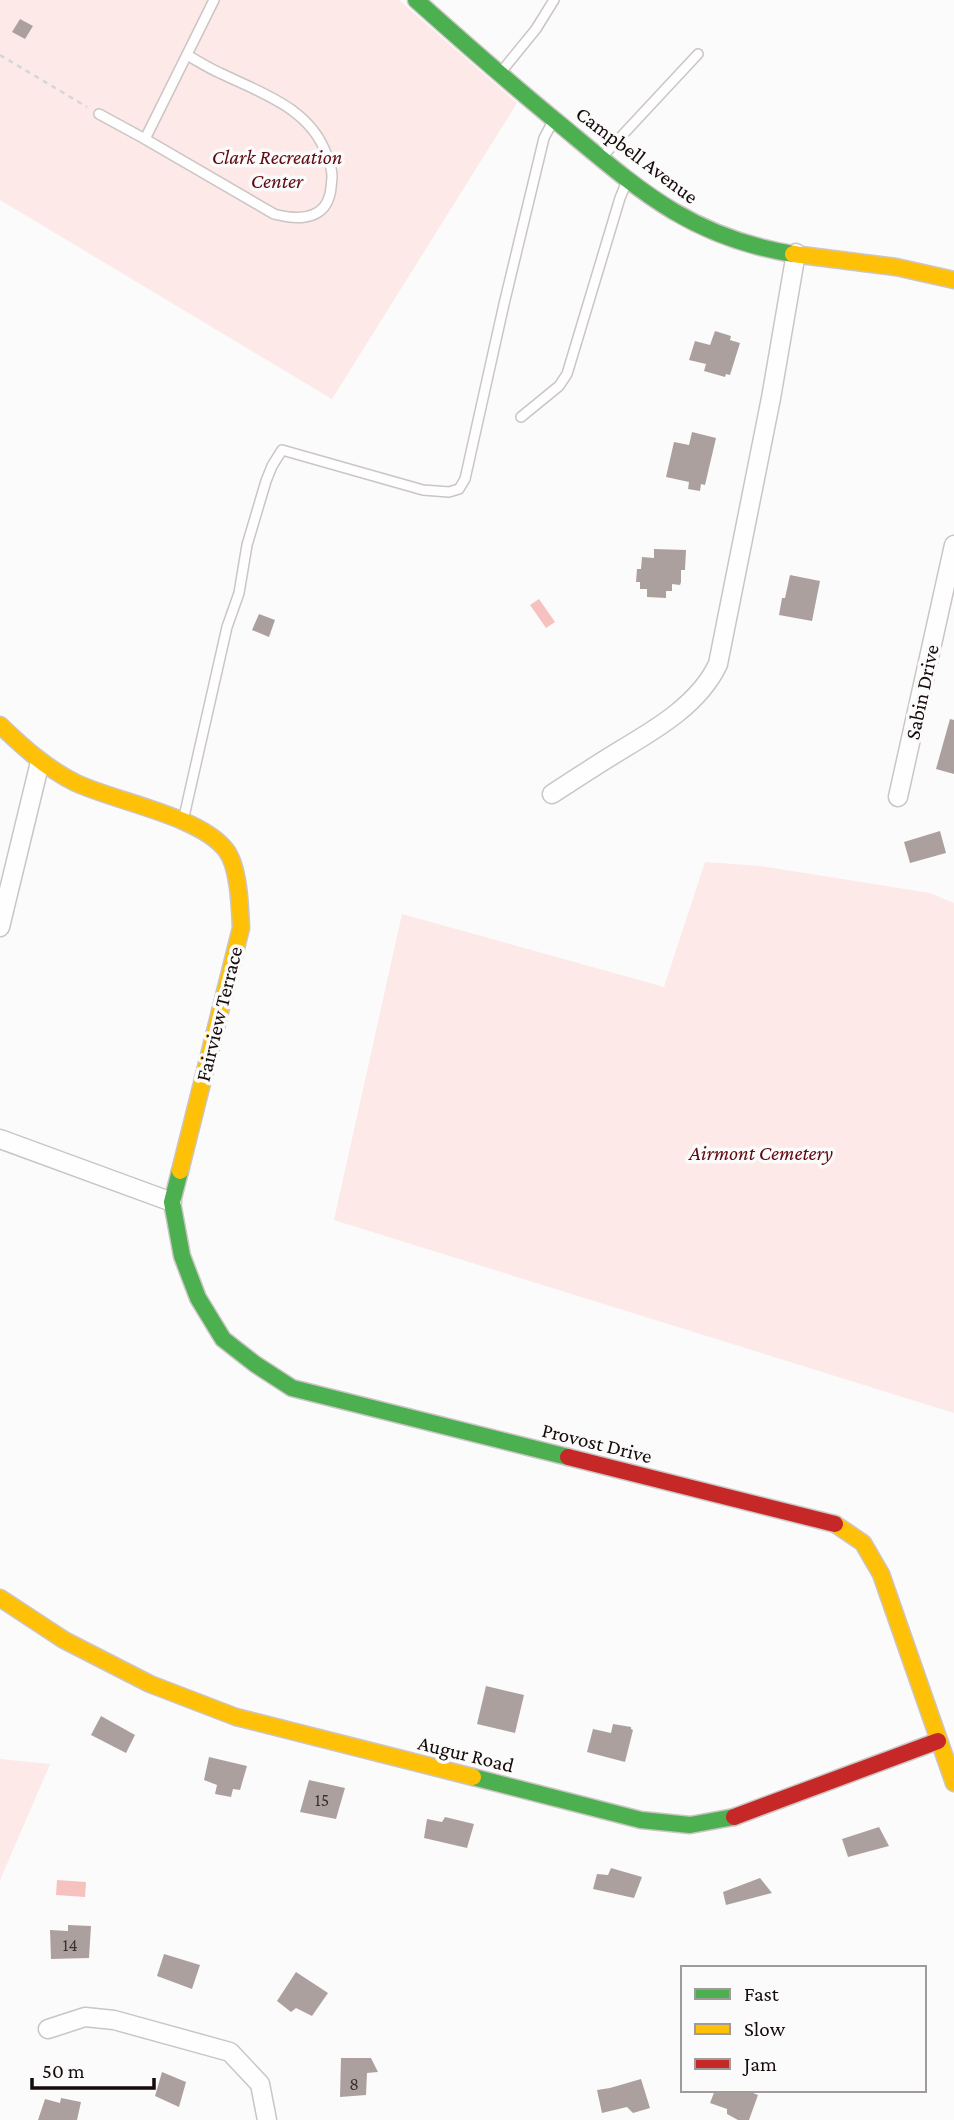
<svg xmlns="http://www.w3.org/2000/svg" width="954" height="2120" font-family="'Crimson Pro',serif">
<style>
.green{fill:#fce9e8}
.water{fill:#f6c2bf}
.building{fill:#aca09f}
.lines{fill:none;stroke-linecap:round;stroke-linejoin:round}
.lane-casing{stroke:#cbc5c4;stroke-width:12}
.street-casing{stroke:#cbc5c4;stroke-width:21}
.fast-casing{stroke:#cbc5c4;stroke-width:19}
.slow-casing{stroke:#cbc5c4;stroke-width:19}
.jam-casing{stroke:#cbc5c4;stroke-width:19}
.path{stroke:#d6d6d6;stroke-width:2.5;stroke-dasharray:5 5;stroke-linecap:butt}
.lane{stroke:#fefefe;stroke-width:9}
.street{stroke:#fefefe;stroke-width:18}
.fast{stroke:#4caf50;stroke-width:16}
.slow{stroke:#ffc107;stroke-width:16}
.jam{stroke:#c62828;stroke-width:16}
.labels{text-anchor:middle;stroke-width:7;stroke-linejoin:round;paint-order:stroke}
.number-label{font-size:18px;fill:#3c302f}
.street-label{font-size:21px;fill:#160b0a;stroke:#fbfbfb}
.park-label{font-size:21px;font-style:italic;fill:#600912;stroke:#fbfbfb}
</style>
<rect width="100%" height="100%" fill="#fbfbfb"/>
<g class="green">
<polygon points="0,0 399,0 517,103 332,399 0,200"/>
<polygon points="705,862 760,866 930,893 954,903 954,1413 334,1220 402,914 664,987"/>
<polygon points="0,1759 50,1764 0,1880"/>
</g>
<g class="water">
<polygon points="539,599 555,622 546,628 530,605"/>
<polygon points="57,1880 86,1882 85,1897 56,1895"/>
</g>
<g class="building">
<polygon points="20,19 33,26 25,39 12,32"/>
<polygon points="715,331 731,336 730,340 740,343 730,375 726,374 725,377 704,371 706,364 689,360 695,341 710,345"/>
<polygon points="692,432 716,438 705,485 701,484 700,491 688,489 689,482 666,477 674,442 689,445"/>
<polygon points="654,549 686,550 685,570 681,570 681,582 680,585 672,584 672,591 666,591 666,598 647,597 647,589 640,589 640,582 636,582 637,569 641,569 642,557 654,558"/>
<polygon points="790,575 820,581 812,621 779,615 782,598 785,598"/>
<polygon points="259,614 275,620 269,637 252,630"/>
<polygon points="950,719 954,720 954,774 936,769"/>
<polygon points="940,831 946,853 910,863 904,842"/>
<polygon points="486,1686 524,1695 515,1733 477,1724"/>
<polygon points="101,1716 135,1735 126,1753 91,1735"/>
<polygon points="613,1724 631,1727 631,1729 633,1730 625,1762 587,1752 593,1729 611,1733"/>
<polygon points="209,1757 247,1766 240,1790 233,1789 231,1797 215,1794 217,1785 204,1780"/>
<polygon points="309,1780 345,1788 336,1819 300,1812"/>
<polygon points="445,1817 474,1824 467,1848 424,1838 427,1819 442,1822"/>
<polygon points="879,1827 889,1846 848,1857 842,1839"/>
<polygon points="611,1868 642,1877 634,1898 593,1889 597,1874 608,1875"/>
<polygon points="760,1878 772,1893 726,1905 723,1892"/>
<polygon points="68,1925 91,1926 89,1958 51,1959 50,1930 68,1931"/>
<polygon points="164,1954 200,1965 192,1989 157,1976"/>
<polygon points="296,1972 328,1993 312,2016 296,2008 291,2012 277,2001"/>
<polygon points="341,2058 371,2058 378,2072 367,2073 366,2095 340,2097"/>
<polygon points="162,2072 186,2082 179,2107 155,2096"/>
<polygon points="641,2079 650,2108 633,2113 627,2107 602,2113 597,2090 610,2088"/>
<polygon points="715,2090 746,2090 758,2095 749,2120 738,2120 727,2114 727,2109 710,2103"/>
<polygon points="61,2098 81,2102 77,2120 38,2120 45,2099 60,2103"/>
</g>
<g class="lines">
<g class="lane-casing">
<g id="lane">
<polyline points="501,72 536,29 554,0"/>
<path d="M99 114 145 139 274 214C289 218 312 221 324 207 331 198 331 188 332 177 332 169 330 163 327 156 311 108 261 93 220 73 208 68 198 61 187 55"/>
<polyline points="145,139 214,0"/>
<polyline points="602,157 698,54"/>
<polyline points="521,417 559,386 567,374 620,198 627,181"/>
<polyline points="183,821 227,627 239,593 247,545 266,481 272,466 282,450 423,490 449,492 459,489 465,479 504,304 544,138 553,121"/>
</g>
</g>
<g class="street-casing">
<g id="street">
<path d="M552 794C575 779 598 764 621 750 658 728 700 703 718 664L771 398 796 253"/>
<polyline points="898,797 954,545"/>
<polyline points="0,927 40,762"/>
<polyline points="0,1139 172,1202"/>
<polyline points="48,2029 85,2017 114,2020 230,2052 260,2084 267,2120"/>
</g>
</g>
<g class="fast-casing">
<g id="fast">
<path d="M416 0C464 43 512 85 562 126 639 190 690 237 793 254"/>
<polyline points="180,1171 172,1202 182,1256 198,1298 223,1339 255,1364 292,1388 568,1457"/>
<polyline points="473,1777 641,1820 690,1825 734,1817"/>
</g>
</g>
<g class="slow-casing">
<g id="slow">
<polyline points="793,254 896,267 954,280"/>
<path d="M0 725C24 748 46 768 76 783 117 802 200 816 226 850 239 867 240 907 241 928L180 1171"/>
<polyline points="835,1524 863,1543 881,1574 954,1783"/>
<polyline points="0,1598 64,1640 150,1684 236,1717 473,1777"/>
</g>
</g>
<g class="jam-casing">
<g id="jam">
<polyline points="568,1457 835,1524"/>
<polyline points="734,1817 938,1741"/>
</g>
</g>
<polyline class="path" points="0,55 87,107"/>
<use href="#lane" class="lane"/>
<use href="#street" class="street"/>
<use href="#fast" class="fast"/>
<use href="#slow" class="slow"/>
<use href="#jam" class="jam"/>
</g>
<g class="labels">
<g class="number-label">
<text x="322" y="1806">15</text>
<text x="70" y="1951">14</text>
<text x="354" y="2090">8</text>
</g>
<g class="street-label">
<text transform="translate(637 155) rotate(37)" y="7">Campbell Avenue</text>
<text transform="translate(922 692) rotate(-78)" y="7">Sabin Drive</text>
<text transform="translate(219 1014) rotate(-76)" y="7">Fairview Terrace</text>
<text transform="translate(597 1443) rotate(14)" y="7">Provost Drive</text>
<text transform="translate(466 1754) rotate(14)" y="7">Augur Road</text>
</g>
<g class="park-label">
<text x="277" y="164">Clark Recreation<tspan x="277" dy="24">Center</tspan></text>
<text x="761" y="1160">Airmont Cemetery</text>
</g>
</g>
<rect x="681" y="1966" width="245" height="126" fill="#fbfbfb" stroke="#9f9b9b" stroke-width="2"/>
<rect x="695" y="1989" width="35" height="10" fill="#4caf50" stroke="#9f9b9b" stroke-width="2"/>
<text x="744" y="2001" font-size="21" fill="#160b0a">Fast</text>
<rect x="695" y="2024" width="35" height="10" fill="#ffc107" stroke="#9f9b9b" stroke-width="2"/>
<text x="744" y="2036" font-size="21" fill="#160b0a">Slow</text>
<rect x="695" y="2059" width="35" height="10" fill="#c62828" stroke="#9f9b9b" stroke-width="2"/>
<text x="744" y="2071" font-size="21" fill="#160b0a">Jam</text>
<path d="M32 2078v10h122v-10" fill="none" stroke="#160b0a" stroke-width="3.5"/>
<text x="42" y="2078" font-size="21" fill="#160b0a" stroke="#fbfbfb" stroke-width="5" paint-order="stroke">50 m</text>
</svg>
